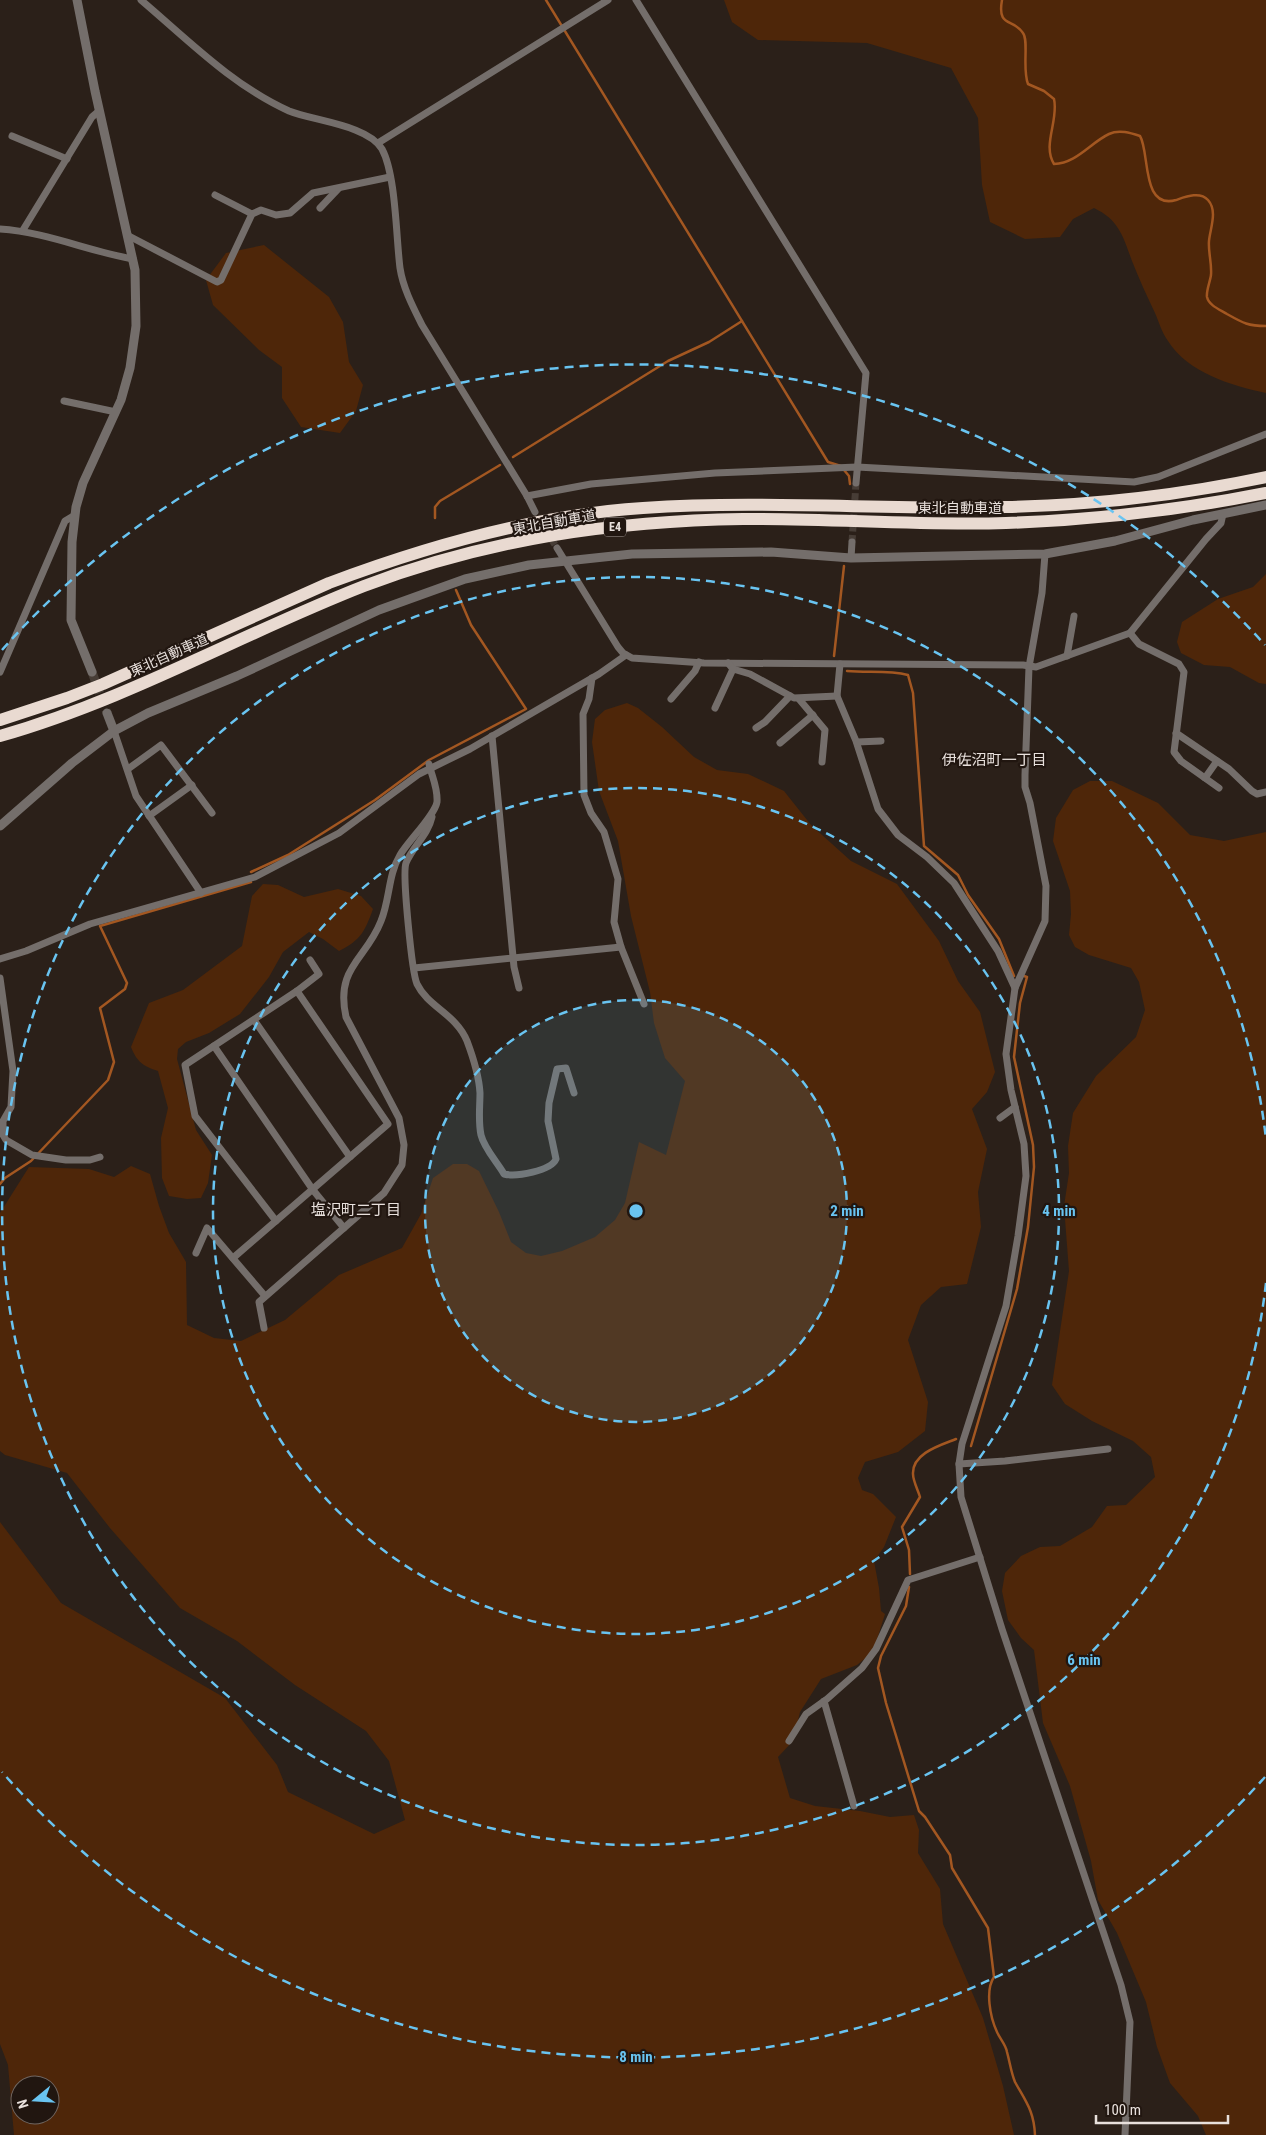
<svg xmlns="http://www.w3.org/2000/svg" width="1266" height="2135" font-family="'Roboto Condensed','Noto Sans JP',sans-serif">
<style>
.green{fill:#4e2609;fill-rule:evenodd}
.lines{fill:none;stroke-linecap:round;stroke-linejoin:round}
.stream{stroke:#a35721;stroke-width:2.5}
.minor-tunnel{stroke:#473d36;stroke-width:7;stroke-dasharray:7 3.5;stroke-linecap:butt}
.tertiary-tunnel{stroke:#473d36;stroke-width:9;stroke-dasharray:9 4.5;stroke-linecap:butt}
.minor{stroke:#746e6b;stroke-width:7}
.tertiary{stroke:#746e6b;stroke-width:9}
.motorway{stroke:#e9dad1;stroke-width:12}
.ring{fill:none;stroke:#69c4f1;stroke-width:2.5;stroke-dasharray:9 6}
.labels{text-anchor:middle;stroke-width:4.5;stroke-linejoin:round;paint-order:stroke}
.shield{fill:#211610;stroke:#aca39f;stroke-width:1}
.shield-label{font-size:12px;font-weight:bold;fill:#e8e0dc}
.street-label{font-size:14px;fill:#e8e0dc;stroke:#211610}
.neighbourhood-label{font-size:15px;fill:#e8e0dc;stroke:#211610}
.centre{fill:#69c4f1;stroke:#211610;stroke-width:2.5}
.ring-label{font-size:15px;text-anchor:middle;font-weight:bold;fill:#69c4f1;stroke:#211610;stroke-width:4.5;stroke-linejoin:round;paint-order:stroke}
</style>
<rect width="100%" height="100%" fill="#2b2019"/>
<g class="green">
<path d="M724 0H1266V393C1232 386 1187 372 1168 341 1162 333 1159 322 1155 313 1147 296 1139 279 1132 261 1123 236 1119 220 1094 208L1073 219 1060 237 1025 239 990 222 982 185 978 118 951 68 867 43 758 40 732 22Z"/>
<polygon points="264,245 329,297 343,322 349,362 363,385 356,411 340,433 301,427 282,398 282,367 259,350 213,305 206,280 226,253"/>
<polygon points="1266,574 1266,684 1259,683 1230,667 1204,665 1181,653 1177,642 1182,622 1218,599 1253,587"/>
<path d="M627 703 638 708 662 727 694 757 717 770 748 774 784 791 811 825 851 861 897 884 939 941 958 981 980 1012 995 1072 987 1092 972 1109 987 1149 978 1192 981 1227 967 1284 941 1287 921 1305 908 1340 928 1402 925 1431 898 1452 865 1462 858 1478 862 1490 873 1494 896 1517 884 1547 874 1561 879 1588 881 1611 885 1614 873 1652 857 1665 821 1679 800 1712 793 1741 778 1757 790 1798 815 1806 860 1811 890 1817 914 1815 919 1830 918 1853 940 1889 943 1924 983 2018 1003 2086 1014 2135H14L8 2065 0 2044V1522L61 1603 225 1698 277 1765 288 1792 374 1834 405 1820 389 1761 366 1731 295 1685 237 1641 180 1608 110 1528 67 1473 5 1455 0 1451V1213L29 1167 89 1169 114 1177 131 1166 150 1174 159 1206 169 1233 186 1262 187 1325 214 1338 241 1341 285 1320 339 1275 402 1248 421 1214 433 1178 453 1164H467L479 1171 499 1212 511 1242 526 1253 541 1256 562 1251 595 1237 615 1220 625 1203 639 1142 666 1155 685 1081 665 1058 654 1023 650 992 631 916 618 841 599 791 592 742 595 719 605 710ZM20 2085H50V2115H20Z"/>
<polygon points="1090,781 1112,781 1158,803 1190,835 1224,841 1266,832 1266,2135 1206,2135 1198,2116 1170,2083 1157,2047 1146,2002 1117,1933 1098,1900 1091,1861 1070,1786 1043,1723 1034,1650 1021,1638 1008,1620 1002,1591 1005,1573 1021,1556 1040,1547 1060,1546 1092,1527 1107,1506 1126,1505 1155,1477 1151,1457 1133,1441 1092,1421 1065,1404 1052,1385 1069,1271 1064,1206 1069,1173 1068,1146 1073,1113 1096,1076 1136,1037 1145,1010 1139,982 1131,968 1089,955 1075,947 1069,935 1071,914 1070,891 1053,841 1056,818 1073,790"/>
<path d="M263 884 278 885 304 897 338 889 361 896 373 909C365 931 361 940 339 951L323 939 309 932 283 952 269 977 240 1014 209 1033 186 1042 178 1049 177 1059 196 1130 212 1155 208 1183 201 1198 187 1199 169 1196 162 1178 161 1138 168 1108 158 1071C143 1066 137 1062 131 1047L149 1003 183 990 242 946 252 896Z"/>
</g>
<g class="lines">
<g class="stream">
<polyline points="546,0 828,462 841,466"/>
<path d="M1002 0C997 28 1013 18 1023 33 1029 41 1022 69 1028 84L1044 91 1054 99C1059 120 1042 145 1054 164 1077 163 1090 143 1109 134 1119 129 1131 133 1140 136 1150 152 1141 210 1176 200 1185 197 1200 191 1208 200 1218 211 1210 229 1209 241 1208 252 1212 263 1211 275 1210 282 1206 291 1207 297 1209 306 1221 310 1227 314 1243 323 1248 326 1266 326"/>
<polyline points="513,457 668,361 709,342 742,321"/>
<polyline points="844,470 849,476 850,484"/>
<polyline points="435,518 435,507 440,501 500,465"/>
<polyline points="834,656 844,566"/>
<path d="M847 671C868 673 888 670 908 675L913 693 924 846 958 875 968 895 999 939 1014 976"/>
<polyline points="251,872 288,855 375,800 429,760 526,709 471,625 456,590"/>
<polyline points="0,1184 5,1178 31,1161 108,1080 114,1062 100,1008 125,989 127,983 100,926 251,882"/>
<polyline points="971,1446 1017,1289 1028,1227 1034,1167 1033,1145 1014,1057 1020,1003 1027,977 1024,976"/>
<path d="M910 1574 909 1550 902 1527 920 1497C918 1490 913 1481 913 1474 912 1453 941 1445 956 1439"/>
<path d="M909 1587 906 1606 881 1656 878 1668 886 1703 919 1811 925 1817 950 1855 952 1868 988 1928 994 1977C985 1990 990 2017 997 2032 1000 2039 1006 2045 1007 2052 1010 2063 1011 2072 1015 2082 1026 2102 1034 2111 1035 2135"/>
</g>
<g class="minor-tunnel">
<polyline points="540,521 557,548"/>
<polyline points="852,542 856,483"/>
</g>
<polyline class="tertiary-tunnel" points="92,672 107,713"/>
<g class="minor">
<path d="M141 0C187 39 233 86 289 111 314 121 368 125 382 149 396 175 396 237 400 268 403 288 413 307 422 325L527 496 535 512"/>
<polyline points="636,0 866,373 856,483"/>
<polyline points="12,136 67,159"/>
<polyline points="378,143 608,0"/>
<polyline points="215,195 252,214"/>
<polyline points="320,208 338,189"/>
<path d="M0 229C46 232 88 251 133 259"/>
<polyline points="23,230 92,117 99,111"/>
<polyline points="127,235 217,282 221,280 252,214 261,210 276,215 290,213 313,193 390,177"/>
<polyline points="64,401 116,412"/>
<polyline points="527,496 591,484 715,473 857,467 1134,482 1158,477 1266,434"/>
<polyline points="557,548 618,647 623,653 632,658 704,663 1023,665 1036,667 1130,633 1206,539 1221,523 1223,514"/>
<polyline points="1045,554 1042,593 1029,667 1025,775 1025,787 1030,803 1046,886 1045,921 1015,988 1006,1054 1011,1090 1024,1144 1026,1176 1018,1236 1006,1306 962,1444 959,1464 961,1497 1002,1629 1121,1985 1130,2022 1125,2135"/>
<polyline points="851,558 852,542"/>
<polyline points="1130,633 1139,644 1179,664 1184,672 1174,752 1181,761 1219,788"/>
<polyline points="1067,656 1074,616"/>
<polyline points="728,663 733,669 750,674 794,698 837,696"/>
<polyline points="840,664 837,696 856,741 878,809 898,835 927,857 954,883 998,951 1015,988"/>
<polyline points="0,672 65,521 75,515"/>
<polyline points="592,678 589,699 583,714 584,795 591,813 604,832 618,879 614,922 621,947 644,1004"/>
<polyline points="671,699 695,671 699,662"/>
<polyline points="799,699 825,730 822,762"/>
<polyline points="715,708 733,669"/>
<polyline points="756,728 765,722 790,696"/>
<polyline points="114,731 136,796 201,893"/>
<polyline points="1176,733 1229,769 1252,791 1257,794 1266,792"/>
<polyline points="492,736 514,967 519,988"/>
<polyline points="857,742 881,741"/>
<polyline points="780,743 813,715"/>
<polyline points="128,769 161,745 212,813"/>
<polyline points="1205,778 1217,761"/>
<polyline points="149,816 192,785"/>
<path d="M432 817C428 835 413 846 406 863 402 874 412 973 417 984 428 1007 456 1014 467 1041 473 1057 479 1076 480 1093 480 1106 478 1121 481 1135 484 1148 497 1162 504 1174 516 1177 551 1171 556 1159L548 1121 549 1103 557 1069 566 1068 574 1093"/>
<polyline points="0,959 26,951 90,924 255,877 339,833 419,774 470,749 599,674 626,655"/>
<polyline points="414,968 621,947"/>
<polyline points="0,978 13,1071 11,1107 3,1121 3,1135 6,1140 32,1155 66,1160 90,1160 100,1157"/>
<polyline points="254,1020 350,1157"/>
<polyline points="214,1046 313,1190 344,1228"/>
<polyline points="1000,1118 1015,1107"/>
<polyline points="276,1221 195,1116 185,1065 297,991 319,974 310,960"/>
<polyline points="196,1253 207,1228 265,1296"/>
<polyline points="233,1258 388,1124 297,991"/>
<path d="M264 1328 259 1302 384 1193 402 1165 404 1145 399 1118 346 1017C335 967 366 960 381 921 390 899 388 875 400 855 409 840 435 815 437 802 438 788 432 777 429 764"/>
<polyline points="959,1464 1005,1461 1108,1449"/>
<polyline points="824,1701 854,1806"/>
<polyline points="789,1741 806,1714 827,1699 862,1668 876,1649 908,1580 980,1557"/>
</g>
<g class="tertiary">
<polyline points="77,0 95,91 135,270 136,326 130,368 121,400 83,483 76,507 72,542 71,620 92,672"/>
<polyline points="107,713 114,731"/>
<polyline points="0,826 72,763 114,731 148,713 237,676 379,610 465,579 529,565 632,554 771,552 851,558 1045,554 1115,541 1193,520 1266,505"/>
</g>
<g class="motorway">
<path d="M0 720 67 698 103 684 329 583C430 545 536 515 643 508 764 500 885 510 1006 507 1093 505 1181 495 1266 477"/>
<path d="M0 736C127 700 241 634 364 586 424 563 490 546 554 535 616 525 680 520 743 519 831 518 918 526 1006 523 1093 520 1181 510 1266 493"/>
</g>
</g>
<circle cx="636" cy="1211" r="211" fill="#69c4f1" fill-opacity=".12"/>
<g class="ring">
<circle cx="636" cy="1211" r="211"/>
<circle cx="636" cy="1211" r="423"/>
<path d="M1266 1283A634 634 0 1 1 1266 1139"/>
<path d="M1265 1777A846 846 0 0 1 2 1772M2 650A846 846 0 0 1 1265 645"/>
</g>
<g class="labels">
<rect class="shield" x="604" y="517.5" width="22" height="19" rx="4"/>
<g class="shield-label">
<text x="615" y="531">E4</text>
</g>
<g class="street-label">
<text x="960" y="513">東北自動車道</text>
<text transform="translate(554 522) rotate(-10)" y="5">東北自動車道</text>
<text transform="translate(169 655) rotate(-24)" y="5">東北自動車道</text>
</g>
<g class="neighbourhood-label">
<text x="994" y="765">伊佐沼町一丁目</text>
<text x="356" y="1215">塩沢町二丁目</text>
</g>
</g>
<circle cx="636" cy="1211" r="8" class="centre"/>
<g class="ring-label">
<text x="847" y="1216">2 min</text>
<text x="1059" y="1216">4 min</text>
<text x="1084" y="1665">6 min</text>
<text x="636" y="2062">8 min</text>
</g>
<g transform="translate(35 2100) rotate(252)"><circle r="24" fill="#211610" stroke="#716762"/>
<path d="M0-4L9 19L0 12L-9 19Z" fill="#69c4f1"/>
<text y="-8" font-size="14" font-weight="bold" text-anchor="middle" fill="#e8e0dc">N</text>
</g>
<path d="M1096 2115v8h132v-8" fill="none" stroke="#e8e0dc" stroke-width="2.5"/>
<text x="1104" y="2115" font-size="15" fill="#e8e0dc" stroke="#211610" stroke-width="4" paint-order="stroke">100 m</text>
</svg>
